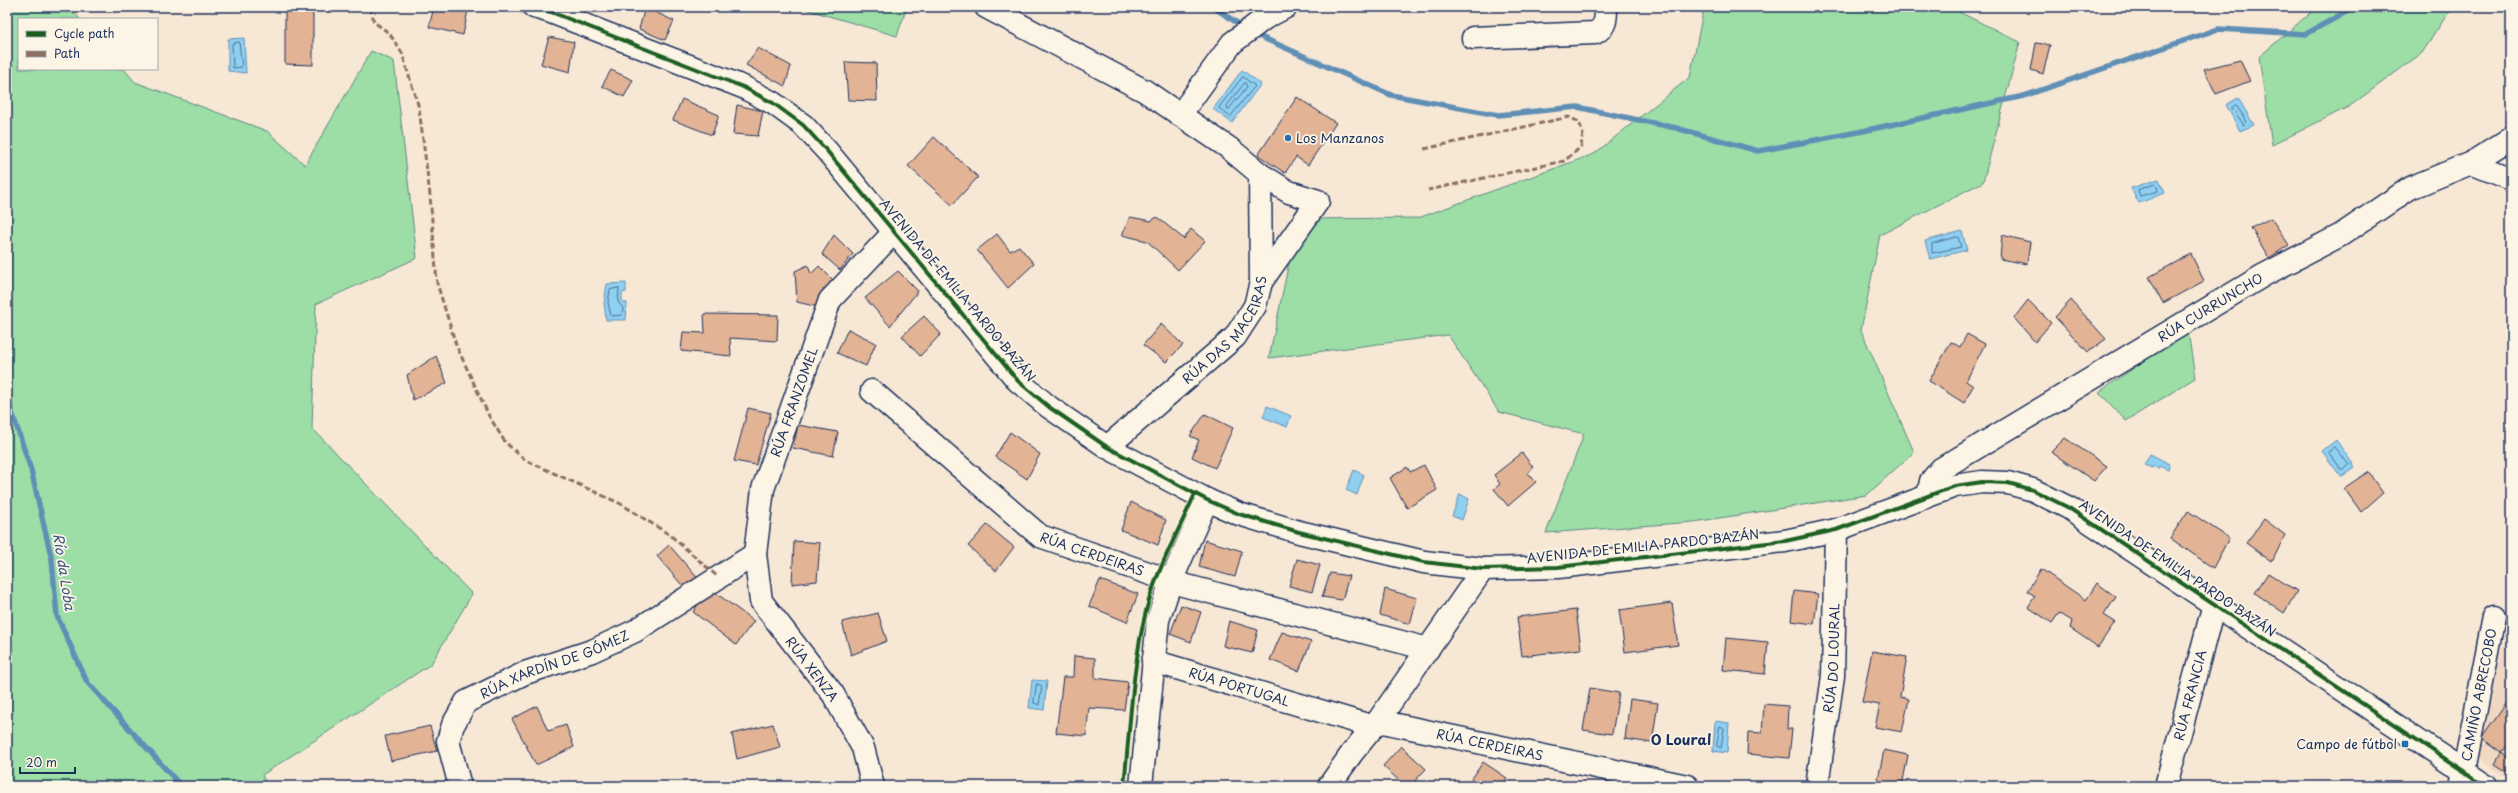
<svg xmlns="http://www.w3.org/2000/svg" width="2518" height="793" font-family="'Playpen Sans',sans-serif">
<style>
.built{fill:#f1d8c2}
.green{fill:#9ddea7;stroke:#5c8682}
.water{fill:#8fcff0;stroke:#618fb6}
.lines{fill:none;stroke-linecap:round;stroke-linejoin:round}
.shore{stroke:#496f98;stroke-width:1}
.stream{stroke:#618fb6;stroke-width:5.5}
.building{fill:#e2b394;stroke:#1b2f5e}
.minor-casing{stroke:#1b2f5e;stroke-width:25}
.minor{stroke:#fcf5e5;stroke-width:22}
.quiet{stroke:#8d6e63;stroke-width:3;stroke-dasharray:6 3;stroke-linecap:butt}
.cycleway-casing{stroke:#fcf5e5;stroke-width:6}
.cycleway{stroke:#1b5e20;stroke-width:4}
.poi-dot{fill:#1f6fb2;stroke:#fcf5e5;stroke-width:1.5}
.labels{text-anchor:middle;stroke-width:3.5;stroke-linejoin:round;paint-order:stroke}
.poi-label{font-size:13px;fill:#1b2f5e;stroke:#fcf5e5;text-anchor:start}
.street-label{font-size:13px;fill:#1b2f5e;stroke:#fcf5e5}
.water-label{font-size:14px;font-style:italic;fill:#385782;stroke:#fcf5e5}
.neighbourhood-label{font-size:14px;font-weight:bold;fill:#1b2f5e;stroke:#fcf5e5}
</style>
<rect width="100%" height="100%" fill="#f7e8d5"/>
<filter id="ink" filterUnits="userSpaceOnUse"><feTurbulence type="fractalNoise" baseFrequency=".025" numOctaves="2"/><feDisplacementMap in="SourceGraphic" scale="8" xChannelSelector="R" yChannelSelector="G"/><feConvolveMatrix kernelMatrix="1 2 1 2 8 2 1 2 1" color-interpolation-filters="sRGB"/></filter>
<g filter="url(#ink)">
<polygon class="built" points="2511,624 2511,780 2474,755 2496,667"/>
<g class="green">
<polygon points="7,7 69,7 80,19 19,19 19,69 124,69 135,82 267,131 305,165 371,51 394,61 417,258 316,304 312,428 472,594 431,664 262,775 267,786 7,786"/>
<polygon points="798,7 907,7 897,36"/>
<polygon points="1704,7 1949,7 2020,42 1983,182 1880,235 1861,330 1914,452 1867,495 1694,522 1546,533 1584,434 1499,412 1448,335 1269,358 1298,219 1418,218 1594,154 1690,77"/>
<polygon points="2317,7 2452,7 2422,53 2350,106 2272,145 2259,57"/>
<polygon points="2188,331 2195,378 2126,421 2099,392"/>
</g>
<g class="water">
<polygon points="244,38 246,73 228,71 228,39"/>
<polygon points="1242,70 1261,84 1232,123 1213,109"/>
<polygon points="2238,98 2254,125 2240,131 2226,105"/>
<polygon points="2159,179 2165,193 2139,203 2131,188"/>
<polygon points="1962,231 1967,250 1930,259 1925,241"/>
<polygon points="626,283 626,292 622,293 622,302 627,303 626,320 606,320 604,303 607,284"/>
<polygon points="1267,406 1291,416 1287,427 1263,417"/>
<polygon points="2336,440 2355,467 2341,477 2322,451"/>
<polygon points="2150,454 2170,464 2168,470 2159,466 2158,469 2153,466 2152,468 2144,465"/>
<polygon points="1354,470 1364,475 1357,495 1346,490"/>
<polygon points="1460,494 1469,499 1462,520 1452,516"/>
<polygon points="1032,680 1047,681 1044,710 1029,708"/>
<polygon points="1715,721 1729,723 1727,753 1713,751"/>
</g>
<g class="lines">
<g class="shore">
<polygon points="239,42 242,67 233,68 232,44"/>
<polygon points="1243,77 1255,86 1230,117 1219,108"/>
<polygon points="1245,83 1247,87 1228,110 1227,106"/>
<polygon points="2236,105 2247,122 2244,125 2232,108"/>
<polygon points="2156,184 2158,191 2140,196 2138,190"/>
<polygon points="1958,237 1961,247 1932,253 1932,244"/>
<polygon points="619,288 618,302 623,308 622,315 611,316 608,303 610,290"/>
<polygon points="2334,447 2349,465 2343,471 2329,453"/>
<polygon points="1037,684 1042,686 1039,705 1034,703"/>
<polygon points="1720,726 1724,728 1721,748 1717,746"/>
</g>
<g class="stream">
<polyline points="1213,7 1245,28"/>
<polyline points="1252,33 1391,95 1498,115 1577,107 1676,128 1758,151 1858,132 2024,96 2218,29 2306,34 2355,7"/>
<polyline points="7,397 31,470 52,560 57,616 87,682 181,786"/>
</g>
</g>
<g class="building">
<polygon points="285,7 313,7 313,65 285,64"/>
<polygon points="434,7 468,10 463,35 429,27"/>
<polygon points="645,7 674,21 665,40 639,29"/>
<polygon points="549,37 574,42 570,72 541,64"/>
<polygon points="2036,43 2050,45 2043,74 2031,70"/>
<polygon points="758,48 791,66 785,86 746,65"/>
<polygon points="2240,60 2250,81 2216,94 2204,69"/>
<polygon points="845,62 876,63 877,101 848,100"/>
<polygon points="611,70 633,80 624,97 602,86"/>
<polygon points="1297,97 1336,123 1308,165 1296,157 1285,173 1258,155"/>
<polygon points="682,99 719,115 712,135 673,120"/>
<polygon points="737,105 763,111 758,136 733,134"/>
<polygon points="934,137 978,177 952,205 908,166"/>
<polygon points="1130,217 1151,221 1157,217 1184,239 1191,229 1205,241 1178,270 1147,241 1122,235"/>
<polygon points="2271,218 2289,245 2269,258 2251,228"/>
<polygon points="997,234 1010,251 1019,246 1034,264 1008,288 977,250"/>
<polygon points="834,235 853,254 840,270 822,254"/>
<polygon points="2002,235 2030,242 2027,264 2000,259"/>
<polygon points="2191,254 2204,281 2163,303 2149,277"/>
<polygon points="808,265 811,274 819,266 833,280 821,293 818,307 797,302 795,271"/>
<polygon points="898,271 918,291 890,326 865,298"/>
<polygon points="2028,300 2051,323 2035,342 2014,318"/>
<polygon points="2071,300 2106,339 2088,352 2055,317"/>
<polygon points="704,314 778,315 777,341 730,338 731,356 681,351 683,332 705,333"/>
<polygon points="924,316 941,334 920,356 902,336"/>
<polygon points="1161,324 1183,345 1166,362 1143,345"/>
<polygon points="848,329 876,343 866,366 837,353"/>
<polygon points="1967,334 1985,344 1966,381 1973,386 1964,403 1929,381 1951,342 1960,347"/>
<polygon points="436,356 447,383 413,400 407,375"/>
<polygon points="748,408 771,413 756,465 734,461"/>
<polygon points="1205,414 1233,428 1215,468 1192,457 1199,440 1190,436"/>
<polygon points="798,425 838,432 833,456 793,448"/>
<polygon points="1010,432 1040,454 1027,479 995,457"/>
<polygon points="2065,438 2107,466 2094,481 2051,452"/>
<polygon points="1522,453 1533,467 1528,473 1536,482 1508,506 1494,489 1500,484 1494,475"/>
<polygon points="1424,465 1437,490 1407,508 1390,478 1407,467 1410,472"/>
<polygon points="2368,472 2383,493 2361,512 2344,488"/>
<polygon points="1131,502 1166,520 1158,545 1121,530"/>
<polygon points="2188,511 2229,538 2213,568 2170,538"/>
<polygon points="2264,519 2285,535 2272,562 2246,543"/>
<polygon points="987,525 1014,547 996,571 968,546"/>
<polygon points="1205,540 1242,551 1235,577 1199,567"/>
<polygon points="794,541 820,543 817,581 792,584"/>
<polygon points="669,545 701,582 687,591 657,556"/>
<polygon points="1297,559 1320,565 1312,592 1289,586"/>
<polygon points="2041,569 2086,600 2097,583 2116,597 2104,615 2115,622 2098,647 2070,628 2072,621 2059,613 2052,623 2028,607 2035,596 2027,591"/>
<polygon points="1330,573 1349,576 1342,600 1322,597"/>
<polygon points="2268,573 2297,591 2284,613 2255,593"/>
<polygon points="1100,580 1138,594 1127,622 1089,606"/>
<polygon points="709,588 754,621 736,645 693,612"/>
<polygon points="1385,589 1417,598 1410,624 1380,615"/>
<polygon points="1794,591 1818,594 1814,624 1791,621"/>
<polygon points="1672,603 1678,645 1625,652 1619,610"/>
<polygon points="1181,605 1201,612 1191,642 1170,634"/>
<polygon points="1576,610 1581,649 1522,656 1517,617"/>
<polygon points="878,613 887,641 851,655 842,622"/>
<polygon points="1229,621 1258,630 1252,653 1223,646"/>
<polygon points="1282,632 1311,642 1299,671 1270,660"/>
<polygon points="1726,638 1768,642 1765,674 1723,670"/>
<polygon points="1872,651 1907,657 1900,697 1909,699 1902,732 1875,727 1880,705 1862,702"/>
<polygon points="1074,656 1095,658 1095,678 1128,682 1124,710 1089,708 1086,736 1056,733 1063,677 1073,677"/>
<polygon points="1590,688 1619,693 1612,734 1583,730"/>
<polygon points="2511,697 2511,742 2501,753 2481,739"/>
<polygon points="1630,699 1658,703 1652,743 1625,739"/>
<polygon points="1764,704 1788,706 1787,729 1792,729 1789,758 1747,754 1748,732 1762,733"/>
<polygon points="537,706 548,731 566,725 574,747 536,765 512,719"/>
<polygon points="773,724 780,747 737,759 732,734"/>
<polygon points="430,726 437,751 391,761 385,736"/>
<polygon points="1401,746 1426,769 1410,786 1405,786 1383,766"/>
<polygon points="1884,750 1908,755 1902,786 1877,784"/>
<polygon points="2501,753 2511,759 2511,774 2495,764"/>
<polygon points="1483,762 1507,778 1502,786 1467,786"/>
<polygon points="806,780 807,786 786,786"/>
</g>
<g class="lines">
<g class="minor-casing">
<g id="minor">
<polyline points="534,7 551,12 743,87 773,103 803,125 827,151 1018,381 1049,407 1107,447 1207,500 1239,514 1299,532 1424,562 1483,569 1558,567 1785,541 1836,530 1955,486 1982,482 2008,483 2033,490 2069,508 2486,786"/>
<polyline points="986,7 1145,91 1229,148 1260,174 1289,192 1318,201 1261,282"/>
<path d="M1473 38 1595 33C1606 27 1606 19 1606 7"/>
<polyline points="1180,115 1232,43 1265,18 1286,7"/>
<polyline points="2471,163 2511,179"/>
<path id="s1" d="M872 391 1040 536 1183 585 1428 649"/>
<path id="s2" d="M1107 447 1235 337 1255 306 1261 282 1260 174"/>
<path id="s3" d="M1928 496 1931 481 1941 469 2264 275 2341 235 2410 188 2471 163 2511 138"/>
<path id="s4" d="M1483 569 1378 721 1687 786"/>
<path id="s5" d="M1153 661 1374 727"/>
<path id="s6" d="M460 786 448 741 453 725 466 702 525 673 592 651 635 631 755 554"/>
<path id="s7" d="M873 786 863 748 833 694 761 601 755 554 763 489 830 300 894 232"/>
<polyline points="1141,786 1158,620 1171,581 1207,500"/>
<polyline points="1329,786 1352,753 1378,721"/>
<path id="s8" d="M1817 786 1833 676 1836 530"/>
<path id="s9" d="M2166 786 2214 604"/>
<path id="s10" d="M2461 786 2494 616"/>
</g>
</g>
<use href="#minor" class="minor"/>
<g class="quiet">
<polyline points="370,7 374,22 389,33 402,53 419,108 430,195 437,283 456,345 489,416 505,442 525,460 621,504 670,535 718,577"/>
<polyline points="1987,7 1995,11"/>
<polyline points="1424,149 1569,117 1579,122 1583,133 1581,147 1564,161 1428,190"/>
</g>
<g class="cycleway-casing">
<g id="cycleway">
<polyline points="534,7 551,12 743,87 773,103 803,125 827,151 1018,381 1049,407 1107,447 1207,500 1239,514 1299,532 1424,562 1483,569 1558,567 1785,541 1836,530 1955,486 1982,482 2008,483 2033,490 2069,508 2486,786"/>
<path d="M1124 786C1130 728 1132 668 1146 611 1156 571 1178 532 1195 494"/>
</g>
</g>
<use href="#cycleway" class="cycleway"/>
</g>
</g>
<g class="poi-dot">
<circle cx="1288" cy="138" r="4"/>
<rect x="2401" y="740" width="8" height="8" rx="2"/>
</g>
<g class="labels">
<g class="poi-label">
<text x="1296" y="143">Los Manzanos</text>
<text x="2397" y="749" text-anchor="end">Campo de fútbol</text>
</g>
<g class="street-label">
<text transform="translate(958 290) rotate(50)" y="5">AVENIDA DE EMILIA PARDO BAZÁN</text>
<text dy="5" stroke="none"><textPath href="#s3" startOffset="345">RÚA CURRUNCHO</textPath></text>
<text dy="5" stroke="none"><textPath href="#s2" startOffset="169">RÚA DAS MACEIRAS</textPath></text>
<text dy="5" stroke="none"><textPath href="#s7" startOffset="424">RÚA FRANZOMEL</textPath></text>
<text transform="translate(1643 546) rotate(-6)" y="5">AVENIDA DE EMILIA PARDO BAZÁN</text>
<text dy="5" stroke="none"><textPath href="#s1" startOffset="277">RÚA CERDEIRAS</textPath></text>
<text transform="translate(2178 568) rotate(34)" y="5">AVENIDA DE EMILIA PARDO BAZÁN</text>
<text dy="5" stroke="none"><textPath href="#s8" startOffset="129">RÚA DO LOURAL</textPath></text>
<text dy="5" stroke="none"><textPath href="#s6" startOffset="186">RÚA XARDÍN DE GÓMEZ</textPath></text>
<text transform="translate(812 669) rotate(53)" y="5">RÚA XENZA</text>
<text dy="5" stroke="none"><textPath href="#s5" startOffset="90">RÚA PORTUGAL</textPath></text>
<text dy="5" stroke="none"><textPath href="#s10" startOffset="93">CAMIÑO ABRECOBO</textPath></text>
<text dy="5" stroke="none"><textPath href="#s9" startOffset="94">RÚA FRANCIA</textPath></text>
<text dy="5" stroke="none"><textPath href="#s4" startOffset="299">RÚA CERDEIRAS</textPath></text>
</g>
<g class="water-label">
<text transform="translate(64 572) rotate(81)" y="5">Río da Loba</text>
</g>
<g class="neighbourhood-label">
<text x="1681" y="745">O Loural</text>
</g>
</g>
<rect width="2518" height="793" fill="none" stroke="#fcf5e5" stroke-width="24"/>
<rect x="12" y="12" width="2494" height="769" fill="none" stroke="#1b2f5e" stroke-width="1.5" filter="url(#ink)"/>
<rect x="18" y="18" width="140" height="52" fill="#fcf5e5" stroke="#a2a6af"/>
<rect x="26" y="31" width="20" height="6" fill="#1b5e20" stroke="#a2a6af"/>
<text x="54" y="38" font-size="12" fill="#1b2f5e">Cycle path</text>
<rect x="26" y="51" width="20" height="6" fill="#8d6e63" stroke="#a2a6af"/>
<text x="54" y="58" font-size="12" fill="#1b2f5e">Path</text>
<path d="M20 767v6h55v-6" fill="none" stroke="#1b2f5e" stroke-width="2"/>
<text x="26" y="767" font-size="12" fill="#1b2f5e" stroke="#fcf5e5" stroke-width="3" paint-order="stroke">20 m</text>
</svg>
